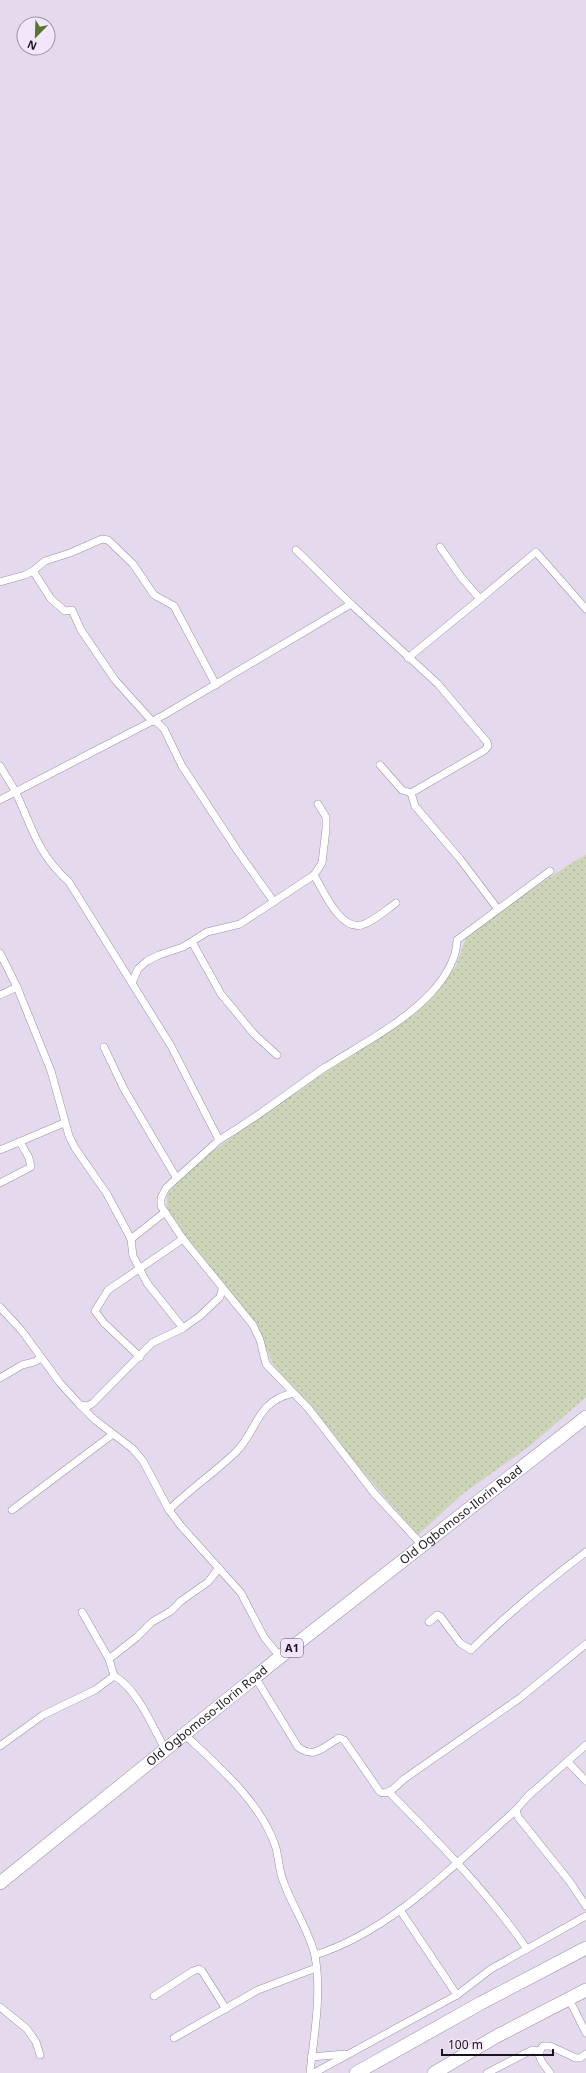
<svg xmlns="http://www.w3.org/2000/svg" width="586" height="2073" font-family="'Noto Sans',sans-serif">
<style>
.grass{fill:url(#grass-dots)}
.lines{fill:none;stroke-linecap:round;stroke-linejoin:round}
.street-casing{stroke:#9b90a4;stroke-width:8}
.highway-casing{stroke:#9b90a4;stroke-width:14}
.street{stroke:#fff;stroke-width:7}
.highway{stroke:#fff;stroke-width:13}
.labels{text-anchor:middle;stroke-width:3;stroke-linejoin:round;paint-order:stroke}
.shield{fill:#f2e6fc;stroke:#5a535f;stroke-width:1}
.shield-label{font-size:11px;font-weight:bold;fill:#19141c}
.street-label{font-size:12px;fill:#19141c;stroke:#f2e6fc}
</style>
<defs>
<pattern id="grass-dots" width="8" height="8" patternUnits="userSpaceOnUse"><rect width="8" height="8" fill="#ccd5b7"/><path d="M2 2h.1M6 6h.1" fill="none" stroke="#afb69d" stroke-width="1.8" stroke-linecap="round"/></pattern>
</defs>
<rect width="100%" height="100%" fill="#e5d9ee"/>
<polygon class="grass" points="586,855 586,1397 531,1445 461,1495 418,1535 350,1457 273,1364 257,1327 187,1240 167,1208 167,1196 176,1181 210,1153 315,1079 415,1014 456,966 467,935 508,905 570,864"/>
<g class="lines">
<g class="street-casing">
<g id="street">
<polyline points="440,547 461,577 480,599 536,552 586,609"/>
<polyline points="296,550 351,604"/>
<polyline points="33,571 51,599 65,611 72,610 81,630 115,680 152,721 158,723 164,729 182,766 237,850 274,902"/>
<polyline points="0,582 25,575 33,571 45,561 70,553 102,539 108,540 133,564 154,595 174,606 216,685"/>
<polyline points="408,658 480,599"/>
<path d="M0 766C5 775 12 784 16 793 33 829 37 853 69 882L171 1046 219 1140 166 1188 161 1198V1206L183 1239 253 1325 260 1340 266 1364 309 1409 374 1493 423 1546"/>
<polyline points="411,793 415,806 460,859 497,908"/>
<polyline points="0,800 164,715 351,604 438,684 487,742 488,746 485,750 411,793 402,790 380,765"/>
<path d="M314 875C323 890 340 931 362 925 374 921 386 910 396 903"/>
<polyline points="192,942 221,994 254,1034 277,1055"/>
<polyline points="0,953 17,987 51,1071 69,1136 75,1148 107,1194 131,1239 133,1256 147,1283 183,1328"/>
<polyline points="132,983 138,969 147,961 159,955 183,947 207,932 240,924 314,875 322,863 326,829 326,817 318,804"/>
<polyline points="0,995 17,987"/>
<polyline points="104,1047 124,1089 176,1177"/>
<path d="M219 1140C255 1119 289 1092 324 1068 360 1045 402 1024 431 993 444 979 457 959 457 940L550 871"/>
<polyline points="0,1150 64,1123"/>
<polyline points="0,1183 31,1167 29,1158 20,1142"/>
<polyline points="131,1239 165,1212"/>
<polyline points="0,1307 22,1331 60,1383 80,1405 95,1420 133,1449 143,1461 169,1510 181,1526 241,1593 264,1637 280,1657"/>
<polyline points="140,1357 104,1323 95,1311 108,1290 183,1239"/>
<polyline points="0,1378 22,1365 34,1362 41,1358"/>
<polyline points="80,1405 88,1406 93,1403 152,1343 183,1328 200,1316 220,1297 222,1289"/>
<polyline points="12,1510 113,1434"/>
<path d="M169 1510C190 1489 214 1473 235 1453 258 1431 255 1402 293 1393"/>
<polyline points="82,1612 109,1659 114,1676"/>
<path d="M429 1622 437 1615 440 1616 460 1643 471 1650C508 1613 545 1583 586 1552"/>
<polyline points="109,1659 137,1637 152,1622 171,1611 181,1601 208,1582 219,1568"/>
<path d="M114 1676C136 1687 153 1727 165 1749"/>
<path d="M255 1677 298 1747C314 1759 322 1748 336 1740L339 1738 344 1740 380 1792C389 1796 397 1785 404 1779L520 1698 586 1644"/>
<path d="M184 1734C217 1765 262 1803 276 1848 279 1860 279 1872 284 1883 293 1908 309 1930 315 1956 322 1994 314 2035 310 2073"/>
<polyline points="0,1746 43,1715 95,1690 114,1676"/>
<polyline points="568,1762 586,1781"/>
<path d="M389 1792C438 1842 487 1891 527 1949"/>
<polyline points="516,1810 518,1817 570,1882 586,1906"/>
<polyline points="400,1910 457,1995"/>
<path d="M315 1955C391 1932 457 1862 516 1810L528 1796 586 1745"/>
<polyline points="154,1996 193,1971 199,1969 202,1971 226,2009"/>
<polyline points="569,1999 586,2033"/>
<polyline points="0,2007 27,2029 36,2042 40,2055"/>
<polyline points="174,2038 258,1990 316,1968"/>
<polyline points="311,2057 345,2054"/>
<polyline points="314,2073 457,1995 491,1969 586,1916"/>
<polyline points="487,2073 532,2050 539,2051"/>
<path d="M550 2073C544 2064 534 2056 543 2046H550L576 2058H580L586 2054"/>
</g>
</g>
<g class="highway-casing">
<g id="highway">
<path id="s1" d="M0 1883 280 1657 586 1417"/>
<polyline points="356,2073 481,2003 586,1948"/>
<polyline points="434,2073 497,2036 586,1990"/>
</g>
</g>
<use href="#street" class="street"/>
<use href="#highway" class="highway"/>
</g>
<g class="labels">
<rect class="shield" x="281" y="1639" width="22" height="18" rx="3"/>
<g class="shield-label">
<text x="292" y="1652">A1</text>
</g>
<g class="street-label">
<text dy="4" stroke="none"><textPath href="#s1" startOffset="590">Old Ogbomoso-Ilorin Road</textPath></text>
<text dy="4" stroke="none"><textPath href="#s1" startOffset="266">Old Ogbomoso-Ilorin Road</textPath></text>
</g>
</g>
<g transform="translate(36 36) rotate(203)"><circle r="19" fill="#f2e6fc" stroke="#9b92a2"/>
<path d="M0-3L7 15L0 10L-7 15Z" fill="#56762d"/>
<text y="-6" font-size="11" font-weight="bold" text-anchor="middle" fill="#19141c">N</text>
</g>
<path d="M442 2049v6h111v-6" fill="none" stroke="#19141c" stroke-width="2"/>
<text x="448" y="2049" font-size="12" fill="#19141c" stroke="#f2e6fc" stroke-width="3" paint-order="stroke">100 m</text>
</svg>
